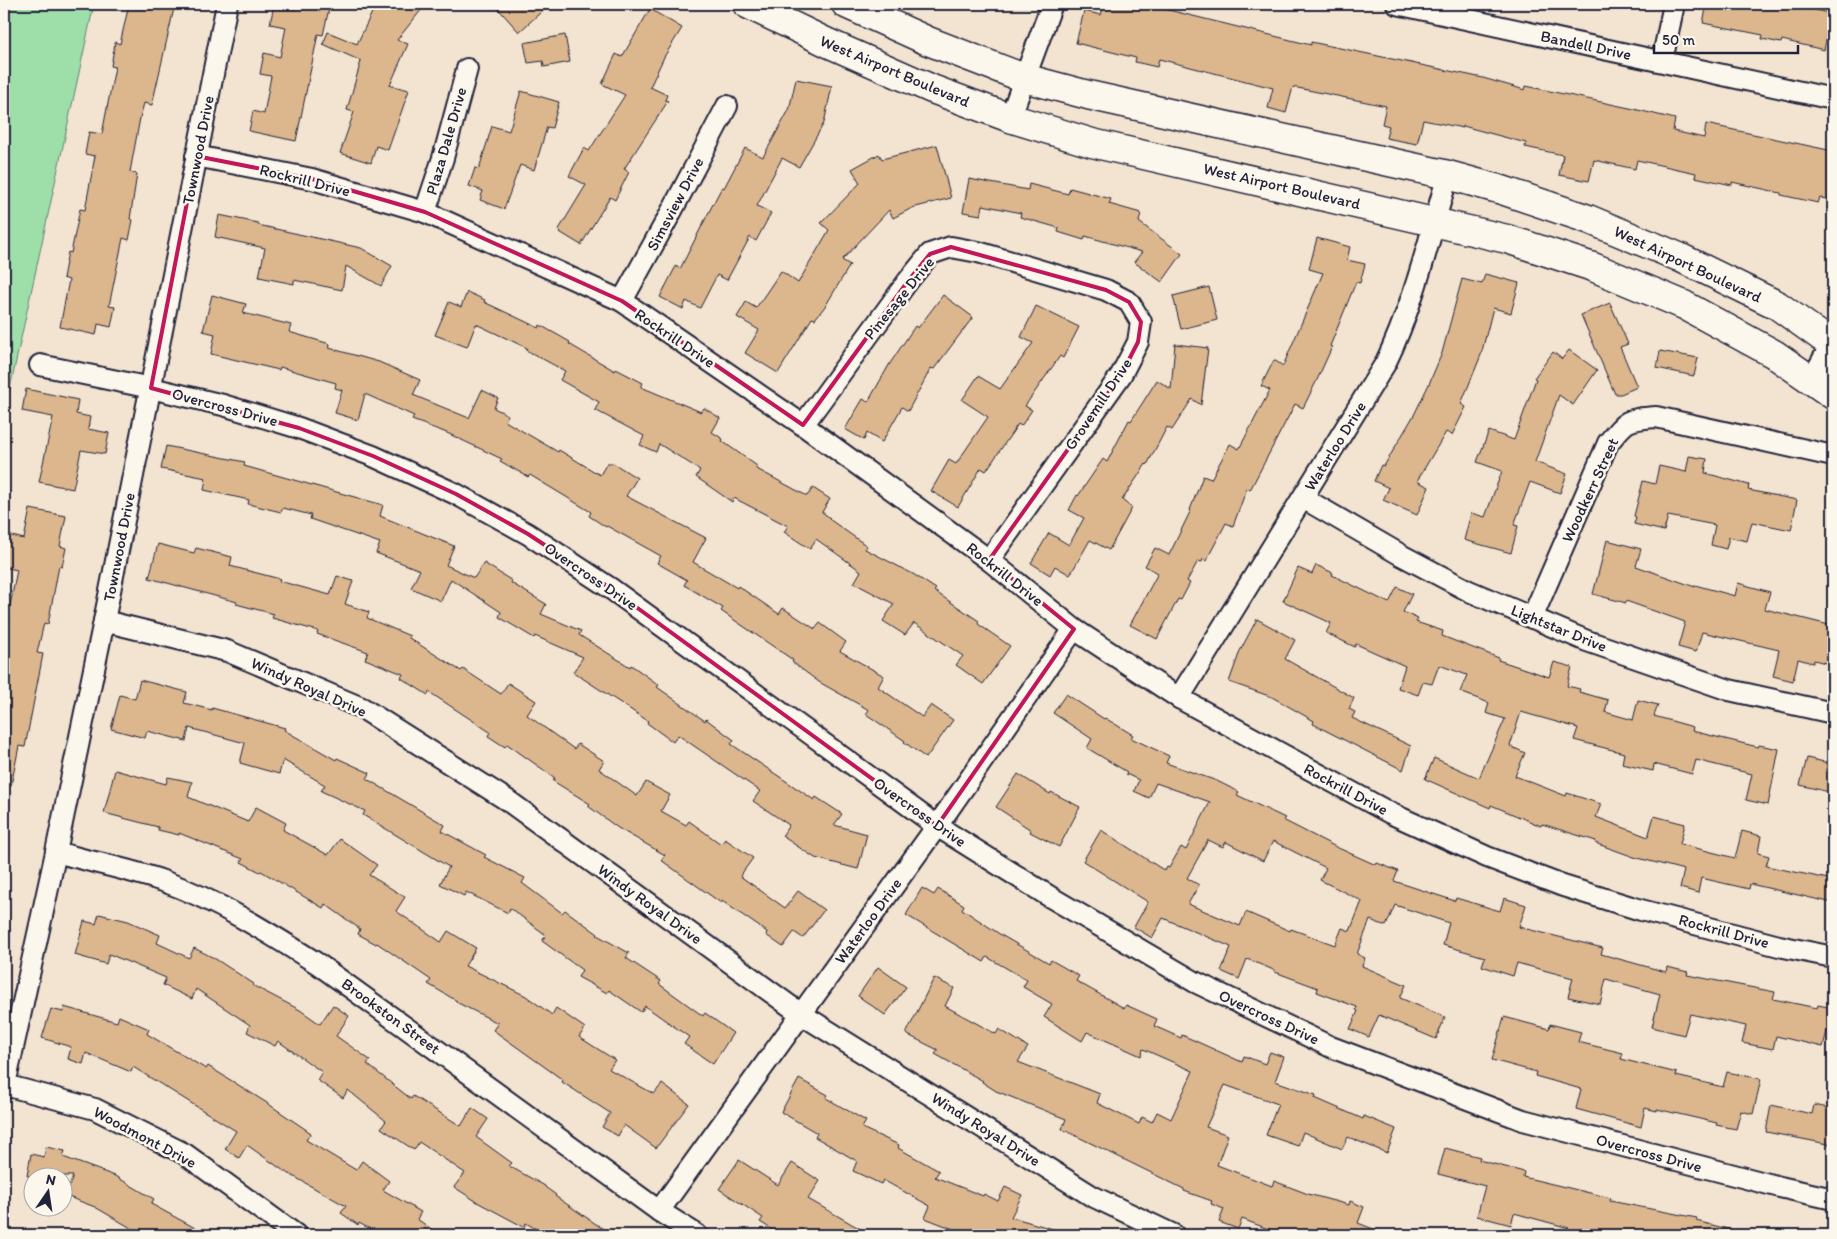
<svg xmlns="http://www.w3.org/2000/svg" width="1837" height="1239" viewBox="0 0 1837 1239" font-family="Itim,sans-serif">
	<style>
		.green { fill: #9edfa9; stroke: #608072 }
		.building { fill: #dcb68d; stroke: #22223b; fill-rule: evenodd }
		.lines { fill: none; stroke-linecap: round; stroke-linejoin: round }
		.street-casing { stroke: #22223b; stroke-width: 24 }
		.secondary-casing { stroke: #22223b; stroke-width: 31 }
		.street { stroke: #fbf7ec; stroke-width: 20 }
		.secondary { stroke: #fbf7ec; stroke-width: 28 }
		.marked { fill: none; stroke: #c2185b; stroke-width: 4; stroke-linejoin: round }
		.labels { text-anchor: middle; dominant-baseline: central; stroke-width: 5; stroke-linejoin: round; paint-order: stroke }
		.street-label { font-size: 16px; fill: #22223b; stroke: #fbf7ec }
	</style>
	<rect width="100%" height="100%" fill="#f2e4d0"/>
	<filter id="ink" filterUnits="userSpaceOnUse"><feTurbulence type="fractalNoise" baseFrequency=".02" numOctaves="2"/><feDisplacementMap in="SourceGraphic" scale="10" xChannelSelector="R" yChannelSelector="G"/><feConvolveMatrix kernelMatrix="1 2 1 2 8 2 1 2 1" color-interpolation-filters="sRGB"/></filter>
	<g filter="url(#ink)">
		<path class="green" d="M4,4H94L4,416Z"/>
		<g class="building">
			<path d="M129,4H175L152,105L144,103L140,118L130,172L137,174L130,219L133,220L129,240L123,238L109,306L115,307L111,327L98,324L96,335L60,327L69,280L63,278L68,252L71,253L80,209L85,210L95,156L85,154L89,132L102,134L115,67L111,66L115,42L120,44Z"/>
			<path d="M296,4H330L323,35L318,34L296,141L249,131L253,111L264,114L271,76L260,74L264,53L280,57L286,27L270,24L274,5L295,9Z"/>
			<path d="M376,4H426L397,40L408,44L390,85L409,90L388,150L376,146L371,163L340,153L354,112L347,110L361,61L323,44L328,32L357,44Z"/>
			<path d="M494,4H550L519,32Z"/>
			<path d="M1104,4H1144L1311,45V42L1483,78L1525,90L1526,86L1634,109L1675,119L1673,131L1704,138L1706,124L1833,151V200L1820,198L1818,203L1781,195V193L1732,182V185L1695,177L1696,173L1637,160L1635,169L1594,160L1589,181L1559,175L1563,155L1525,147L1526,143L1463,126V128L1423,120L1417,144L1386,138L1389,126L1382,124L1386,106L1293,87L1286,113L1268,108L1273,88L1159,59L1157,67L1135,62L1136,58L1076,43L1084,11L1101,15Z"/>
			<path d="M1707,4H1812L1811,9L1832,14L1824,50L1782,40L1781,43L1762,39L1763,35L1703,23Z"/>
			<path d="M650,9L682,28L664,57L650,87L667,95L665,100L668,101L624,169L629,172L615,200L610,197L581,245L558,231L586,185L569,176L584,148L589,151L625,95L602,84L616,54L622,57Z"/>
			<path d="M565,35L570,62L544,67L543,61L528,63L524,43Z"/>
			<path d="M796,79L832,86L824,123L799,167L782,158L757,206L771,213L756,241L750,237L727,280L717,275L700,308L686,301L683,309L660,297L676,266L680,269L713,204L722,187L724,188L745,148L763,157L789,110Z"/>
			<path d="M521,91L559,102L552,128L547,127L534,170L520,165L504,209L480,200L483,191L469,186L475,168L479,169L492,126L509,131Z"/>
			<path d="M937,145L951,198L912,208L893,218L889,210L842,260L850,265L826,305L815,319L812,318L778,373L745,353L759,330L737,317L746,302L756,308L781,271L798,283L829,230L821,223L860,183L852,169L879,154L882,159Z"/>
			<path d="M969,179L1028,190L1029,184L1068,194L1070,188L1111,199L1109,204L1141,213L1139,222L1182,254L1162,282L1134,262L1142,252L1085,236L1084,240L1058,232L1059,228L1020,217L1021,213L983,205L981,215L963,212Z"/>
			<path d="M219,215L258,223V225L361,248L392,266L381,286L346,266L342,290L294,280V284L259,277L265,248L215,237Z"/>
			<path d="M1317,238L1350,247L1347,260L1365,264L1360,283L1356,282L1330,346L1332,347L1317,380L1303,408L1295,404L1250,490L1247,488L1233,526L1226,523L1206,561L1203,559L1202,562L1198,561L1187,581L1190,583L1181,600L1178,599L1157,639L1130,625L1158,573L1145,566L1155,548L1169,555L1191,510H1190L1203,476L1211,479L1230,444L1239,449L1270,390L1261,386L1274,360L1283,366L1323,273L1309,269Z"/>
			<path d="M1485,274L1519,283L1511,313L1493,308L1481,355L1461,404L1466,407L1452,435L1446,432L1417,481L1429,487L1417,515L1383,500L1389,488L1374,481L1381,465L1384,466L1414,415L1429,384L1442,353L1462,279L1482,284Z"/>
			<path d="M1209,287L1217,320L1181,329L1173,296Z"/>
			<path d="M467,292L485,300L484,302L539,328L540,325L570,342L569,344L615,371L616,369L643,383L641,387L701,412L704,408L720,418L712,432L723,439L722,441L757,466L755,468L807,496L813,488L830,499L822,512L830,518L829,519L867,546L865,549L913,574L936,589L934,591L979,621L978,624L1010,646L983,684L956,665L963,656L914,623L905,635L883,621L894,604L854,583L861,571L816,539L810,549L784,532L788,526L734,498L732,502L696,477L700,470L659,444L656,452L640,445L644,436L595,410L599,402L560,380L565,371L526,350L527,348L476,324L467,347L435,335L449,302L461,307Z"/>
			<path d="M212,295L246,304L243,313L291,325L289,332L330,344L329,348L379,362L420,380L413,395L469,418L482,390L498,398L494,408L508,415L505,421L558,452L559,450L600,475L607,463H613L637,478L626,496L706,538L693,562L737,588L738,586L779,614L783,608L815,629L820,623L846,642L840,651L884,676L878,687L922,717L931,705L953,720L926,758L904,742L905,741L866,714L869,710L819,682L792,662L793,660L721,611L723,608L684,585L687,580L657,563L661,556L607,526L606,527L589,516L591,512L530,475L528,477L500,461L502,459L447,433L412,420L414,416L365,394L358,420L335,413L342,390L335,388L336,383L280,367L279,370L211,354L215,334L203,331Z"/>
			<path d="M943,295L973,317L934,369L931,368L908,411L902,407L882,442L867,433L864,440L845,429L863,399L868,402L889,365L915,326L918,328Z"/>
			<path d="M1610,303L1628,344L1620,347L1637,387L1621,394H1615L1581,315Z"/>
			<path d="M1036,306L1079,327L1063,358L1060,356L1025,406L1032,410L1021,426L1018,424L986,471L981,468L958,507L931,491L949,460L956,464L988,417L962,400L978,376L1000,389L1033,343L1021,337Z"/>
			<path d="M1175,344L1208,348L1201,405L1192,399L1172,430L1167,427L1147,465L1146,464L1122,500L1132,508L1109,550L1090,540L1070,575L1055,566L1050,575L1031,563L1049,533L1069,545L1084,518L1069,510L1077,495L1078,496L1103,459L1107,462L1129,420L1131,421L1157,380L1171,389Z"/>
			<path d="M1569,350L1597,370L1573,405L1559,395L1535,462L1567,474L1560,493L1530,482L1514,525L1518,526L1511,553L1464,540L1471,513L1485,517L1502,471L1477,462L1489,431L1514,440L1536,379L1534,378L1553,352L1562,359Z"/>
			<path d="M1660,351L1698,358L1694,376L1657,368Z"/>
			<path d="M26,389L78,400L76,414L90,417L88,429L109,433L105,454L81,450L73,489L39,482L53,417L22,411Z"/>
			<path d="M166,446L245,462L244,466L383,505L380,516L454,546L446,565L474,578L484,563L512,581L511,583L546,604L541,614L581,631L579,635L630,667L631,665L659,685L657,687L705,721L706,719L734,740L731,744L814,800L816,797L842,814L834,825L867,834L858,869L815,858L782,836L789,825L753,801L760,791L678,735L673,742L647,723L648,721L573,672L583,657L535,636L534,638L499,617L501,612L451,579L441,601L411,588L420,570L376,553L380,543L310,519L311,515L283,508L281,512L248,504L249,500L204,490L206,478L161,469Z"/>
			<path d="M1689,456L1707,459L1705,473L1749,485L1748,490L1797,500L1791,530L1752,522L1747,541L1729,537L1726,549L1711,545L1715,525L1668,516L1664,531L1634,524L1636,517L1634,516L1643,481L1655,484L1659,466L1686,472Z"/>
			<path d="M30,509L66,516L60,546L66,548L62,567L59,566L48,624L44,623L37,653L43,654L25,747L19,746L11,786H4V646L10,616H8L17,570L4,567V534L24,539Z"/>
			<path d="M1607,540L1641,549L1636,566L1695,587V585L1735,596L1738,583L1770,592L1765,609L1833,626V665L1814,660L1813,663L1798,659L1793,681L1773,676L1779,650L1702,632L1696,652L1678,647L1685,622L1626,601V603L1593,594Z"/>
			<path d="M158,544L194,553L196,548L232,557L230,566L280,579L279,581L330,595L337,576L353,581L345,604L369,612L367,618L410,636L409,638L461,671L463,669L501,694L508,683L536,701L527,715L574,749L578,744L604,761L599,769L637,796L646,782L670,795L661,811L686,825L689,821L721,844L725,839L753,858L740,876L785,908L798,891L824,910L803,938L794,932L783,947L766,935L767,932L722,901L721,903L661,860L665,855L618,828L588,806L590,804L553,781L555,778L507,744L505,747L488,736L490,732L429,692L428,695L401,678L403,674L365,659L368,652L317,634L318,631L272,618L274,614L236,604L237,602L149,578Z"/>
			<path d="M1316,565L1333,573L1332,575L1389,603L1397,587L1412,594L1403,612L1418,619L1416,622L1443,631L1442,636L1499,658L1498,660L1549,677L1554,662L1572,667L1567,686L1580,689L1579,692L1608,700L1605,712L1633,720L1638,700L1658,705L1654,716L1693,727L1692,731L1758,747L1759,745L1779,749L1768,805L1746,800L1752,774L1696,760L1692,774L1654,764L1653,771L1622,764L1624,753L1574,740L1578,728L1521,712L1510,746L1525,753L1515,776L1566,796L1567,793L1601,804L1596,817L1648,837L1654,816L1685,824L1680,844L1735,858L1742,831L1761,836L1758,853L1769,856L1766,866L1833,880V903L1750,884L1749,889L1701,878L1698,893L1680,888L1684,870L1634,857L1595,843L1596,841L1542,824L1541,826L1491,805L1490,808L1425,779L1434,758L1479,778L1505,719L1486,713L1489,703L1460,692L1467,675L1439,665L1432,684L1423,682L1418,695L1398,688L1405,666L1356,644L1355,647L1326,633L1331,623L1283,601L1298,568L1312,574Z"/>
			<path d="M1257,619L1295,640L1285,659L1354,698L1349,709L1355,712L1352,718L1411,746L1403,770L1313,724L1314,721L1272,697L1229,682L1240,651Z"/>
			<path d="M140,680L187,692L184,703L212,710V708L285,728L284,730L336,760L337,758L370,773L367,779L445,825L442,831L486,855L484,857L525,878L522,883L562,913L565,910L598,934L597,935L629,953L626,958L661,981L659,984L703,1016L705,1013L733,1033L713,1064L684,1044L689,1037L645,1006L641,1012L609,990L607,993L578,977L582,970L542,941L546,935L510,908L508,913L466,892L464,896L440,884L449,867L363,815L365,811L321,791L325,785L283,760L279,774L240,763L245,743L189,728L186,741L147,731L145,738L111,729L120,695L135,699Z"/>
			<path d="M1066,694L1104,719L1105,718L1133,735L1131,738L1169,756L1166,763L1217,781L1239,792L1237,795L1285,818L1283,820L1336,847L1376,865L1377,863L1398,871L1394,881L1455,901L1456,898L1500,911L1504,898L1526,905L1519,927L1603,948L1601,954L1666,972L1667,967L1688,972L1687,975L1775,992L1773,999L1817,1008L1818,1005L1833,1008V1033L1827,1031L1823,1047L1776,1036L1773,1049L1742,1043L1746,1026L1690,1014L1684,1035L1652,1027L1660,994L1606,979L1600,1004L1568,997L1573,978L1517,963L1513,976L1482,966L1485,957L1443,945L1449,923L1395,905L1386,926L1370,920L1357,954L1365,958L1362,966L1406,985L1400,998L1445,1017L1436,1039L1379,1015L1369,1037L1350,1029L1358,1011L1356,1010L1357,1007L1317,992L1318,988L1275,972L1276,971L1247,959L1239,979L1221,971L1231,947L1163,918L1152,938L1134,927L1148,902L1083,861L1101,830L1165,871L1167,867L1169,868L1181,847L1186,850L1210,802L1156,783L1149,798L1134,791L1139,780L1126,774L1127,772L1087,748L1092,739L1053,713ZM1208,840L1223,847L1226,842L1263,861L1273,841L1326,868L1320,880L1362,901L1350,931L1342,928L1335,945L1291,929L1290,931L1246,912L1240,926L1188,904L1199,885L1187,878Z"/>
			<path d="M1807,758L1833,764V793L1800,785Z"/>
			<path d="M115,770L166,784L168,777L192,782L188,797L248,822L256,807L286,823L283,830L328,855L340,839L377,865L369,875L405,897L396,911L441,942L448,931L476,948L465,966L526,996L552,1015L556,1008L585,1028L579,1037L615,1060L609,1069L654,1094L662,1084L689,1104L656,1148L624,1125L618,1136L602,1127L610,1113L562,1082L563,1080L493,1030L498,1023L456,1002L457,1001L428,984L431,980L377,943L376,944L358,934L360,929L325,904L323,908L261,871L260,872L241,862L243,859L179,833V835L158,830V827L104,813Z"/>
			<path d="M1018,774L1050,794L1051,792L1080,807L1059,847L1030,832L1031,830L996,807Z"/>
			<path d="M922,888L934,895L938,889L964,905L962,909L1001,935L1049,963L1051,960L1079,976L1076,981L1124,1008L1126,1005L1157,1019L1154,1026L1181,1038L1182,1035L1242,1062L1244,1056L1265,1064L1270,1052L1284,1057L1275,1081L1316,1095L1315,1098L1363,1119L1364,1116L1396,1129L1387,1153L1348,1137L1342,1149L1303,1132L1298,1146L1266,1135L1278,1104L1225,1085L1206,1127L1228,1135L1217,1165L1272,1186L1274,1181L1308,1194L1349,1205L1350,1201L1364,1207L1358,1223L1386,1234V1235H1284L1242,1219L1238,1229L1219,1222L1224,1209L1211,1204L1212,1201L1184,1191V1189L1062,1129L1066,1119L996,1091L982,1082L983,1081L935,1054L938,1050L906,1034L934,978L954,988L945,1006L996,1034L999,1029L1028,1047L1018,1062L1100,1094L1097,1103L1139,1124L1142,1117L1152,1122L1157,1112L1171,1119L1193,1071L1143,1049L1141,1056L1087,1032L1082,1041L1044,1017L1052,1004L1023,987L1027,980L987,957L984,962L906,915Z"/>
			<path d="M99,914L128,921L160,935L157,943L189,958L194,948L214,958L254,984L252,985L300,1010L320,1024L333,1005L349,1016L336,1036L370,1060L367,1064L411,1099L413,1096L461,1126L472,1108L488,1119L476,1137L512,1163L509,1166L545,1186V1187L556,1195L555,1196L612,1235H546L526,1223L524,1227L479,1203L454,1187L465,1173L419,1142L414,1150L381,1128L386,1121L348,1090L343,1098L317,1080L322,1072L278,1041L275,1046L247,1032L250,1025L196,989L192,999L163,985L166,978L109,954L106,964L75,955L84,921L96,924Z"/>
			<path d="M878,967L906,987L885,1015L858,996Z"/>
			<path d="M64,1007L117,1022L119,1016L149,1029L147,1034L206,1069L208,1066L267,1103L311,1133L306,1140L356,1170L362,1161L389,1181L383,1190L421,1212L417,1219L440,1235H381L359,1223L358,1225L341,1213L346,1206L284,1171L247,1145L239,1158L225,1149L236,1131L133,1067L131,1072L86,1053L83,1064L68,1059L71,1047L42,1038L51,1009L63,1012Z"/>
			<path d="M1504,1017L1549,1029L1550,1024L1581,1032L1578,1042L1623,1053L1621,1059L1677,1073L1676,1076L1723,1087L1727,1072L1761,1079L1753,1114L1741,1111L1736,1129L1716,1125L1717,1123L1657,1109V1111L1645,1108L1641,1127L1576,1109L1581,1089L1535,1076L1536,1072L1492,1060Z"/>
			<path d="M799,1079L828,1095L826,1098L866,1121L862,1128L899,1145L898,1148L939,1171L935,1177L983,1196L984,1194L998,1201L1005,1187L1022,1195L1011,1217L1060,1231L1059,1235H969L925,1218L930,1206L883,1180L881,1184L853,1171L857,1161L815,1137L817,1133L781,1112Z"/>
			<path d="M1771,1105L1812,1114L1814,1105L1833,1109V1145L1766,1132Z"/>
			<path d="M46,1147L65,1151L63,1157L115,1176L154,1199L151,1204L208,1235H143L95,1207L66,1196L73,1176H27L31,1154L44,1157Z"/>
			<path d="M1445,1148L1480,1157L1479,1160L1524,1172L1523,1177L1611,1198L1610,1201L1697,1218L1696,1221L1732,1230L1731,1235H1566L1569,1228L1514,1213L1511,1225L1477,1216L1485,1186L1438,1174Z"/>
			<path d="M739,1160L778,1185L792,1163L820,1181L808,1199L871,1235H781L760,1222L763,1218L719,1189Z"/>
		</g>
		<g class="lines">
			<g class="street-casing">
				<g id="street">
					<path d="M1397,4L1833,99"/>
					<path d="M1662,61L1674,4"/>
					<path d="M1010,118L1052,4"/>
					<path d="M196,156L312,179L425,212L622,301L803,425L989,560L1074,629L1179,698L1390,813L1487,857L1563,886L1641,910L1779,946L1833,957"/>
					<path d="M425,212L443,158L467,69"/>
					<path d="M622,301L668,218L727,106"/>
					<path d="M40,365L151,388L223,405L299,428L373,456L456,494L528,534L610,588L937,826L1052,898L1195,982L1331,1047L1523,1120L1780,1187L1833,1199"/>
					<path d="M1812,379L1833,341"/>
					<path d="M803,425L908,281L930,254L951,247L978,252L1106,290L1129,302L1141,322L1138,342L1121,375L989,560"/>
					<path d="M1303,498L1401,555L1469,591L1587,641L1729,690L1833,713"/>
					<path d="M1532,618L1608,443C1626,420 1627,419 1656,417L1833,456"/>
					<path d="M104,621L227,651L362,708L507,800L801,1014L1092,1196L1174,1235"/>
					<path d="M1179,698L1385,364C1414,304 1429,239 1448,175"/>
					<path d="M56,852C91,862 128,869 163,881C219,901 269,933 318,964L659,1211L697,1235"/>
					<path d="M5,1085L95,1109L185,1154L296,1235"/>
					<path d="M4,1089L56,852L104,621L227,4"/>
					<path d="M659,1211L937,826L1074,629"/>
				</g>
			</g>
			<g class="secondary-casing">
				<g id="secondary">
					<path d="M747,4L828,43L932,89L1010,118L1092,143L1507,239L1593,267L1684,305L1774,354L1833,395"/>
					<path d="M846,4L928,41L1024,78L1088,95L1448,175L1502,190L1588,219L1679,257L1777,305L1833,345"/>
				</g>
			</g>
			<use href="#street" class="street"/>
			<use href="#secondary" class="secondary"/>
		</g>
	</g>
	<path class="marked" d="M196,156L312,179L425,212L622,301L803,425L908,281L930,254L951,247L1106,290L1129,302L1141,322L1138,342L1121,375L989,560L1074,629L937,826L610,588L528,534L456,494L373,456L299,428L151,388Z"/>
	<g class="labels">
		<g class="street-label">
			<text transform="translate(1586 45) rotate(12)">Bandell Drive</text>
			<text transform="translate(895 71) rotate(23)">West Airport Boulevard</text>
			<text transform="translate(446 141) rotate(-74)">Plaza Dale Drive</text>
			<text transform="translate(198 150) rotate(-79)">Townwood Drive</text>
			<text transform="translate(305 180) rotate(14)">Rockrill Drive</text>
			<text transform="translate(1282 186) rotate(13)">West Airport Boulevard</text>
			<text transform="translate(675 204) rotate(-62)">Simsview Drive</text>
			<text transform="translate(1688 264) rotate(25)">West Airport Boulevard</text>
			<text transform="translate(899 298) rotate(-51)">Pinesage Drive</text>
			<text transform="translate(675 338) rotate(34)">Rockrill Drive</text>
			<text transform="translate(1098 404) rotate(-56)">Grovemill Drive</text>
			<text transform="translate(225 407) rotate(15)">Overcross Drive</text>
			<text transform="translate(1335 446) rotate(-58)">Waterloo Drive</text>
			<text transform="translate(1590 490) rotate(-65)">Woodkerr Street</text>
			<text transform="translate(119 547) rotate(-79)">Townwood Drive</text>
			<text transform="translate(1005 574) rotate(38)">Rockrill Drive</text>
			<text transform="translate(591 576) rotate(34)">Overcross Drive</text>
			<text transform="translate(1559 628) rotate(22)">Lightstar Drive</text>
			<text transform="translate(309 687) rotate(24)">Windy Royal Drive</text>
			<text transform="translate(1346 789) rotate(28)">Rockrill Drive</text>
			<text transform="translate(920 812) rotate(35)">Overcross Drive</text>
			<text transform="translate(650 904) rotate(36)">Windy Royal Drive</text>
			<text transform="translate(868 921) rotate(-54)">Waterloo Drive</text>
			<text transform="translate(1724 931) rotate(15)">Rockrill Drive</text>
			<text transform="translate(391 1016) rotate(36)">Brookston Street</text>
			<text transform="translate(1269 1017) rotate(25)">Overcross Drive</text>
			<text transform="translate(986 1129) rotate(32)">Windy Royal Drive</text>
			<text transform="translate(145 1137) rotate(28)">Woodmont Drive</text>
			<text transform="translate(1649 1153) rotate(15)">Overcross Drive</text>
		</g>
	</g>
	<rect width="1837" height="1239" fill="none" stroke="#fbf7ec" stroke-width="20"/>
	<rect x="10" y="10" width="1817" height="1219" fill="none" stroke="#22223b" stroke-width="2" filter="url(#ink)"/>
	<g transform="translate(48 1192) rotate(13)"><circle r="24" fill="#fbf7ec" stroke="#a4a2a5"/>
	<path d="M0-4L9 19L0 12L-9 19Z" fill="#22223b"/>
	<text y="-8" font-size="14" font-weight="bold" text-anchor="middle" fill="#22223b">N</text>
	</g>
	<path d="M1654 45v8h144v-8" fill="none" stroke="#22223b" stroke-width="2.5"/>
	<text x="1662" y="45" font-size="15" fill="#22223b" stroke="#fbf7ec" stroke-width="4" paint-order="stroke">50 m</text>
</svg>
